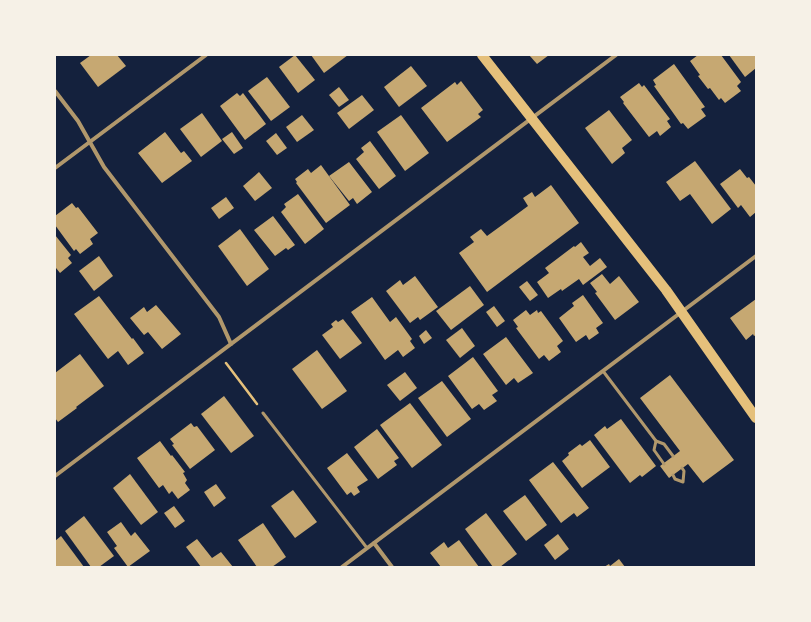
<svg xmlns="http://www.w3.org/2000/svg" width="811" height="622" viewBox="0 0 811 622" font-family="Ubuntu,sans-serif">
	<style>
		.building { fill: #c6a872 }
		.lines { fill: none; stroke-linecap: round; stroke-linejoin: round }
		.path { stroke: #e5c07b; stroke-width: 2.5 }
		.service { stroke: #b1986c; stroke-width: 3 }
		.minor { stroke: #b1986c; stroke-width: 4 }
		.primary { stroke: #e5c07b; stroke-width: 10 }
	</style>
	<rect width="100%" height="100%" fill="#14213d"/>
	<g class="building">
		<path d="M91,55H117L126,66L98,87L80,63Z"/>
		<path d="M295,55L315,80L298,93L279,67Z"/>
		<path d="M311,55H348L324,73Z"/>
		<path d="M529,55H549L537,64Z"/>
		<path d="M698,55H721L741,82L737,86L741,91L725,103L721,98L719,100L710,88L708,89L698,76L700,75L690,61Z"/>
		<path d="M729,55H756V68L745,77Z"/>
		<path d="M674,64L705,107L701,109L706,116L688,129L683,123L681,124L654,86L656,85L653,80Z"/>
		<path d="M411,66L427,86L399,107L384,87Z"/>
		<path d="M267,77L290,107L271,121L248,91Z"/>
		<path d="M461,81L483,110L478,114L481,117L447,142L421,108L455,82L457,85Z"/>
		<path d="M639,83L642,87L644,85L670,119L667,121L671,127L660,136L657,131L649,137L623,103L624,102L620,97Z"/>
		<path d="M339,87L349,100L339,107L329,95Z"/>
		<path d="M237,93L240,96L243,93L266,124L245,140L220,106Z"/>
		<path d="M362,95L374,110L349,129L337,113Z"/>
		<path d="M609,110L632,140L622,148L625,153L612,164L585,128Z"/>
		<path d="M202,113L222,141L201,157L180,129Z"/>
		<path d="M302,115L314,130L297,142L286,127Z"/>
		<path d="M401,115L429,153L405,171L377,132Z"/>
		<path d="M165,132L181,153L184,151L192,161L162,183L138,153Z"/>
		<path d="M232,132L243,148L234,154L222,139Z"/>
		<path d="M276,133L287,148L277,155L266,141Z"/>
		<path d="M370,141L396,176L379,189L356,159L364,152L361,148Z"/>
		<path d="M695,161L731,209L712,224L690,194L680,201L666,182Z"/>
		<path d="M349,162L372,192L357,204L353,198L349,201L329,176Z"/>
		<path d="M321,165L350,205L326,223L296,183L297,182L295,179L308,169L311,173Z"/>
		<path d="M740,169L747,178L749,177L756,186V212L750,217L741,205L738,208L720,184Z"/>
		<path d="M259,172L272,188L255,201L243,186Z"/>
		<path d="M551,185L579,223L487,292L459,253L474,242L470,237L481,229L487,236L528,206L523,198L532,192L535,197Z"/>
		<path d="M298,194L324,229L305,244L281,212L286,207L284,204Z"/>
		<path d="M226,197L234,208L219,219L211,208Z"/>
		<path d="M72,203L76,208L78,207L98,233L90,239L93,244L80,254L76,249L74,251L55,225L56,223L55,216Z"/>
		<path d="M273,216L295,245L288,250L286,248L275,256L254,230Z"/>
		<path d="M240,229L269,269L247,286L218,246Z"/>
		<path d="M55,235L71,255L68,258L72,263L60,273L56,268H55Z"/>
		<path d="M581,242L589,253L583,257L590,266L600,258L607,267L583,285L579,279L562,291L561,289L548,298L537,282L549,273L545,268L574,246L575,247Z"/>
		<path d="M99,256L113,276L94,291L79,271Z"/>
		<path d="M602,274L610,284L619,276L639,302L615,320L595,293L597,292L590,283Z"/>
		<path d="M415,276L438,307L420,320L418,317L410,323L386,291L400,280L403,285Z"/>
		<path d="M527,281L538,295L530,301L519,287Z"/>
		<path d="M470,286L484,305L451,330L436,311Z"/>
		<path d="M583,295L603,323L596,328L599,333L589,340L586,335L576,342L559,318L574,306L572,303Z"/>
		<path d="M99,296L132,339L133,338L144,353L128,365L118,351L108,359L74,314Z"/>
		<path d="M372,297L390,322L396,317L412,339L410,341L415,348L403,357L398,350L385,360L351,312Z"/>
		<path d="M756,299V335L754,336L753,334L746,340L730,318Z"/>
		<path d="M156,305L181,334L162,349L148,332L144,335L130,318L144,307L147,312Z"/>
		<path d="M494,306L505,321L497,327L486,312Z"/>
		<path d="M526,310L530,315L537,310L538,313L541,311L563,341L557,346L561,352L549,361L544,355L539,359L516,328L518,327L513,320Z"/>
		<path d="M343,319L362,343L340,359L322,335L333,327L331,324L336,320L338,322Z"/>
		<path d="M462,328L475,346L460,358L446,340Z"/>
		<path d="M426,330L432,338L424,344L419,336Z"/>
		<path d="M506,337L533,373L518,383L514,378L506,385L483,354Z"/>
		<path d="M317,350L347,391L322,409L292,369Z"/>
		<path d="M80,354L104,386L76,407L77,408L58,422L55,418V373Z"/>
		<path d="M473,357L498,391L492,395L497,401L484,410L479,404L472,409L448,376Z"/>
		<path d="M405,372L417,388L400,401L387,385Z"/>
		<path d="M670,375L734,460L703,483L688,464L669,478L660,466L680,451L640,398Z"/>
		<path d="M442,381L471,419L447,437L418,398Z"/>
		<path d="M224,396L254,436L231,453L201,414Z"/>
		<path d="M410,403L442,445L412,468L380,425Z"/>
		<path d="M621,419L656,466L642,477L640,475L630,483L594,435L605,426L607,429Z"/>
		<path d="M191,423L194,427L197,426L215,450L190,469L172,445L174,444L170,439Z"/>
		<path d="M377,429L399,458L394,461L397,465L378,479L354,447Z"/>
		<path d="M590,440L610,467L582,488L562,461L569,455L568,453L580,444L582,446Z"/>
		<path d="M160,441L171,456L172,455L185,472L183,473L187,480L185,483L190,490L178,499L172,491L169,494L163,485L159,488L137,458Z"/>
		<path d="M347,453L368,480L357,487L360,492L354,496L351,492L347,495L327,468Z"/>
		<path d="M553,462L589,508L577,517L574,513L561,523L529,480Z"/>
		<path d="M130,474L158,512L141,525L113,488Z"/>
		<path d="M216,484L226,498L214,507L204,492Z"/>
		<path d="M293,490L317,522L295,538L271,506Z"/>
		<path d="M525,495L547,525L526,541L503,511Z"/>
		<path d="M174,506L185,521L175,528L164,513Z"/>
		<path d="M486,513L517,554L500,567H493L465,529Z"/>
		<path d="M84,516L114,556L99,567H91L65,531Z"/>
		<path d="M121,522L131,536L135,532L150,551L128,567L114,548L117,546L107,532Z"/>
		<path d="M263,523L286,557L272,567H257L238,540Z"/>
		<path d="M558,534L569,549L555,560L544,545Z"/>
		<path d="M61,536L84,567H55V541Z"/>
		<path d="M197,539L212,558L221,552L233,567H201L186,547Z"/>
		<path d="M459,540L479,567H441L430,553L444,542L448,548Z"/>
		<path d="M619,559L625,567H604L609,564L610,566Z"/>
	</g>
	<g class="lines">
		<path class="path" d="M226,363L257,404"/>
		<g class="service">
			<path d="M603,371L656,441L654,450L664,464"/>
			<path d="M263,413L367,548"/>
			<path d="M656,441L664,444L673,456"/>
			<path d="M673,475L675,479L683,482L684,471L682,468"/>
		</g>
		<g class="minor">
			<path d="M55,91L78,121L104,167L219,317L231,344"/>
			<path d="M55,168L206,55"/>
			<path d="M55,476L616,55"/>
			<path d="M374,543L392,567"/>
			<path d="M342,567L756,256"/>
		</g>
		<path class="primary" d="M482,55L666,290L756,418"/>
	</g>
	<rect width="811" height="622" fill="none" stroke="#f6f1e7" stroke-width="112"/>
</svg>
